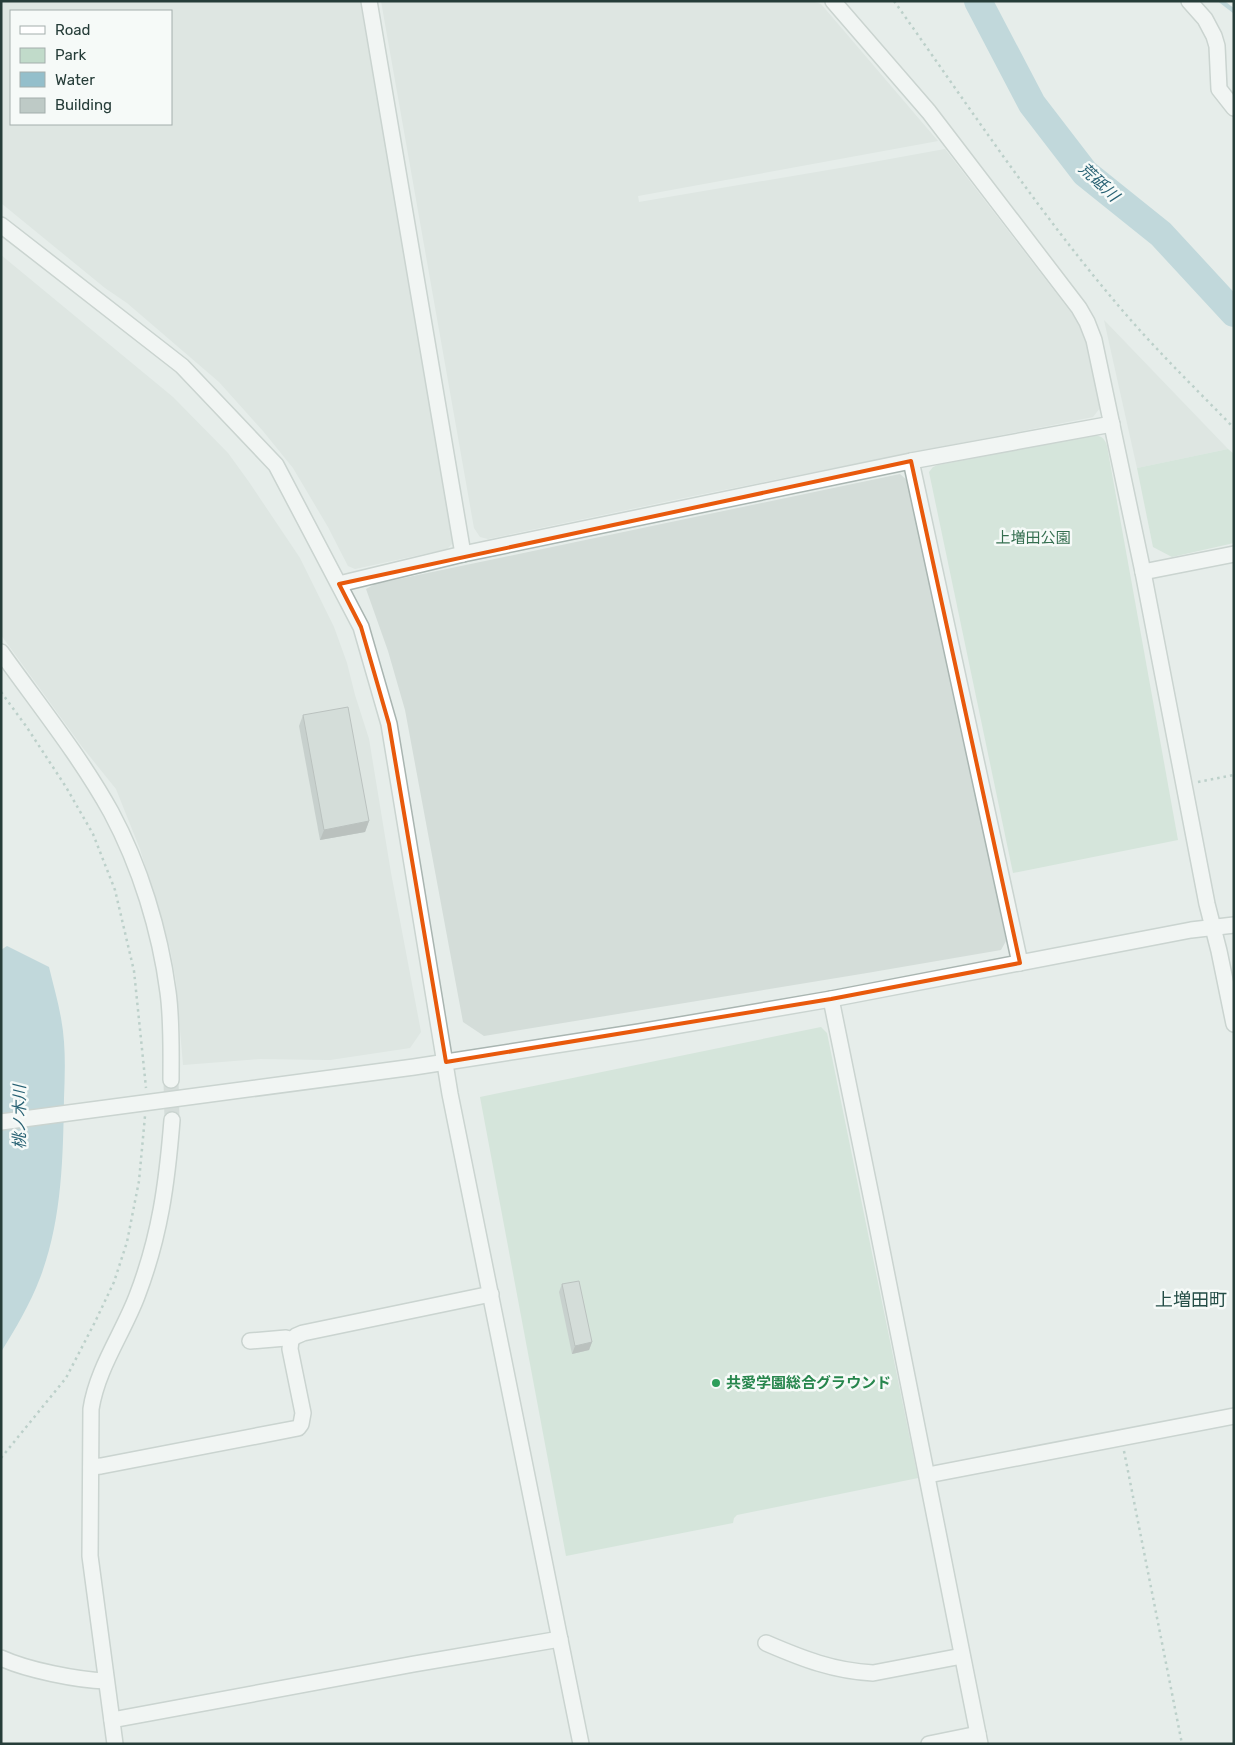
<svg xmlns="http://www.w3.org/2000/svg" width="1235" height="1745" viewBox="0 0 1235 1745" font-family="Rubik,'Noto Sans JP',sans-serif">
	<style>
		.built { fill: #d4ddd9; fill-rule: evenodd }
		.green { fill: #c1dbca }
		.water { fill: #94bfcb }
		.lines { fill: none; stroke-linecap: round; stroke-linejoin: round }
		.stream { stroke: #94bfcb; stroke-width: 4.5 }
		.river { stroke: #94bfcb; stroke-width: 28 }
		.minor-tunnel { stroke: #c0cac7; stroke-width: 15; stroke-dasharray: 15 8; stroke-linecap: butt }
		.minor-casing { stroke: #a9b5b1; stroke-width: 18 }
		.path { stroke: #8aada4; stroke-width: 2.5; stroke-dasharray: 2.5 4; stroke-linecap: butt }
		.minor { stroke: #fff; stroke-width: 15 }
		.wall { fill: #a3aeaa }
		.shaded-wall { fill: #858d8b }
		.building { fill: #becac6; stroke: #858d8b }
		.marked { fill: none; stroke: #e8590c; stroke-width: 4; stroke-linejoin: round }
		.leisure-dot { fill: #2e9e5b; stroke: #f6faf8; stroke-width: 2 }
		.labels { text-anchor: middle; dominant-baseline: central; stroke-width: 5; stroke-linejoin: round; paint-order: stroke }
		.park-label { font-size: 15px; fill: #356f50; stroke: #f6faf8 }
		.leisure-label { font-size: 15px; font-weight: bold; fill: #27864d; stroke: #f6faf8; text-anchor: start }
		.water-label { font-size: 16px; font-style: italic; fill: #276173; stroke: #f6faf8 }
		.quarter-label { font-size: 18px; fill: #244d46; stroke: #f6faf8 }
	</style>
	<rect width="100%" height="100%" fill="#e6edea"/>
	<g class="built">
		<path d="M1,1H360L454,542L447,549L355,569L348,566L328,527L293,468L263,431L219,382L127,303L105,288L1,203ZM11,11H171V124H11Z"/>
		<path d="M381,1H811L821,4L938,141L638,196L639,202L846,167L945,149L1079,323L1087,341L1100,408L1093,417L693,496L488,539L480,537L474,528Z"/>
		<path d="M1,255L173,397L228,453L249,482L300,558L334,627L347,663L355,695L369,739L391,873L421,1032L410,1048L330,1060L260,1059L183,1065L176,981L170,948L140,849L116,789L83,748L1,635Z"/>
		<path d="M1104,320L1228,449L1137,468Z"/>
		<path d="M900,474L908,481L966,747L1006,941L1001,950L867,973L484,1036L463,1022L405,710L388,651L366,589L375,584Z"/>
	</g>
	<g class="green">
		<path d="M1094,435C1102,436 1105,439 1107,446L1178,840L1013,873L929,472L933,467L938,465Z"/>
		<path d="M1228,449L1234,454V543L1172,557L1153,547L1137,468Z"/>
		<path d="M821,1027L827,1033L918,1478L737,1515L734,1518L733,1523L566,1556L480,1097Z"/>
	</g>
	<path class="water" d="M7,946L49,967C53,984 58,1001 61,1018C66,1045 65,1072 64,1098C63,1158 62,1221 40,1278C30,1304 16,1328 1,1352V950Z"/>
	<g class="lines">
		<path class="stream" d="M1221,1L1234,11"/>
		<path class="river" d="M978,1L1032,104L1085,173L1161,234L1234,313"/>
		<path class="minor-tunnel" d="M171,1080L172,1120"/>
		<g class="minor-casing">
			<g id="minor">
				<path d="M369,1L463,554"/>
				<path d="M833,1L929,112L1079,308L1087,322L1094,340L1143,572L1207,904L1219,951L1234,1024"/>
				<path d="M1189,1L1205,19L1214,36L1217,46L1219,89L1234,108"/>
				<path d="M1,225L182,366L276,465L361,627L389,724L450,1094L581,1744"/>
				<path d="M911,461L1020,963"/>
				<path d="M1143,572L1234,554"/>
				<path d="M339,584L463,554L911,461L1112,424"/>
				<path d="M1,652C38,704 80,756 111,812C140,866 160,931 168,992C172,1021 171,1050 171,1080"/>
				<path d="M831,999C882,1247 931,1495 980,1744"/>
				<path d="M1,1122L414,1067L639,1032L831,999L1191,930L1234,925"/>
				<path d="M250,1341L286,1338L291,1340"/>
				<path d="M91,1467L101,1466L298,1428L301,1424L303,1413L290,1349L291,1340L296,1336L303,1333L491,1294"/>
				<path d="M928,1475L1234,1416"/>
				<path d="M766,1643C803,1659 834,1671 873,1673L962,1656"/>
				<path d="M1,1658C27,1670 77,1680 106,1681"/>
				<path d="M112,1720L414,1664L560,1639"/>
				<path d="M115,1744L90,1556L91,1409C97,1369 123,1333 137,1296C160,1236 167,1183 172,1120"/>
				<path d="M929,1744L978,1734"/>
			</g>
		</g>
		<g class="path">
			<path d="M894,1C970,108 1043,219 1129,318C1162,356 1199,392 1234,428"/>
			<path d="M1,692L26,726L66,787L93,834L115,890L134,971L146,1088"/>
			<path d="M1198,782L1234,775"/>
			<path d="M1124,1451L1182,1744"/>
			<path d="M1,1458L66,1378L95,1322L114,1282L127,1242L139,1181L145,1116"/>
		</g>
		<use href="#minor" class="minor"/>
	</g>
	<g class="wall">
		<path d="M303,715L369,821L365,832L320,840L299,726Z"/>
		<path d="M562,1284L592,1342L589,1350L572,1354L559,1292Z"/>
	</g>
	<g class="shaded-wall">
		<path d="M369,821L365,832L320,840L324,830Z"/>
		<path d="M592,1342L589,1350L572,1354L575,1346Z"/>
	</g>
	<g class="building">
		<path d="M348,707L369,821L324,830L303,715Z"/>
		<path d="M579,1281L592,1342L575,1346L562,1284Z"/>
	</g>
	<path d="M0 0H1235V1745H0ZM911,461L1020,963L831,999L446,1062L389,724L361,627L339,584Z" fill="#e6edea" fill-opacity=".55" fill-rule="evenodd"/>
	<path class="marked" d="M911,461L1020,963L831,999L446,1062L389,724L361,627L339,584Z"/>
	<circle class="leisure-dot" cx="716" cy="1383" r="5"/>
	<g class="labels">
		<g class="park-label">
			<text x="1033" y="538">上増田公園</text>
		</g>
		<g class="leisure-label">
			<text x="726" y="1383">共愛学園総合グラウンド</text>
		</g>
		<g class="water-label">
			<text transform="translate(1099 182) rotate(43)">荒砥川</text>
			<text transform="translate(19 1117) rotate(-90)">桃ノ木川</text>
		</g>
		<g class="quarter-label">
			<text x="1191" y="1300">上増田町</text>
		</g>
	</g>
	<rect width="1235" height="1745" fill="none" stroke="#263d39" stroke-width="5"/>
	<rect x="10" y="10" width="162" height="115" fill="#f6faf8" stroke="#a3aeac"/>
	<rect x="20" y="26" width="25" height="8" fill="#ffffff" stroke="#a3aeac"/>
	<text x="55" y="35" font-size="15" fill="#263d39">Road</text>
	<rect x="20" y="48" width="25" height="15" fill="#c1dbca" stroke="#a3aeac"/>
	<text x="55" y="60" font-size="15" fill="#263d39">Park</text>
	<rect x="20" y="72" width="25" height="15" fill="#94bfcb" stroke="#a3aeac"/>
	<text x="55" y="85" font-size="15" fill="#263d39">Water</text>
	<rect x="20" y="98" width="25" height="15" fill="#becac6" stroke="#a3aeac"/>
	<text x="55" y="110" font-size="15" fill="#263d39">Building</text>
</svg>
